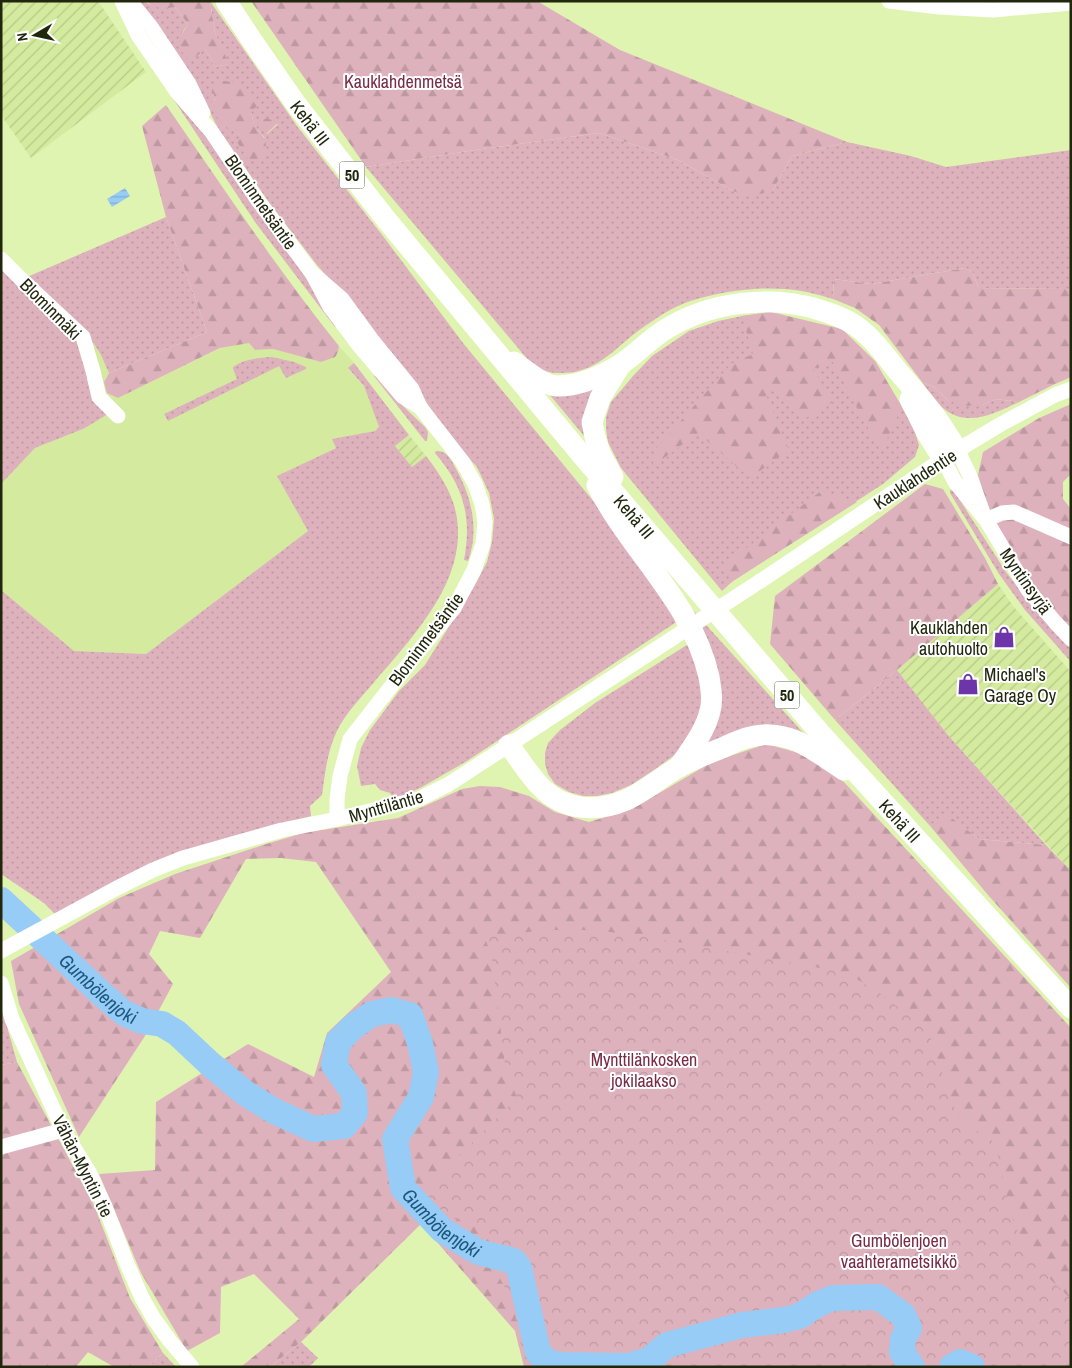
<svg xmlns="http://www.w3.org/2000/svg" width="1072" height="1368" viewBox="0 0 1072 1368" font-family="'Archivo Narrow',sans-serif">
	<style>
		.built { fill: #d4ea9f }
		.industrial { fill: url(#industrial-furrows) }
		.grass { fill: url(#grass-dots); fill-rule: evenodd }
		.forest { fill: url(#forest-firs) }
		.park { fill: url(#park-crowns) }
		.water { fill: url(#water-rules) }
		.lines { fill: none; stroke-linecap: round; stroke-linejoin: round }
		.river { stroke: #96ccf5; stroke-width: 26 }
		.minor { stroke: #fff; stroke-width: 15 }
		.highway { stroke: #fff; stroke-width: 21 }
		.labels { text-anchor: middle; dominant-baseline: central; stroke-width: 4; stroke-linejoin: round; paint-order: stroke }
		.shield { fill: #fff; stroke: #636856; stroke-width: 1 }
		.shield-label { font-size: 16px; font-weight: bold; fill: #20270d }
		.park-label { font-size: 18px; fill: #782b45; stroke: #fff }
		.street-label { font-size: 18px; fill: #20270d; stroke: #fff }
		.poi-label { font-size: 18px; fill: #20270d; stroke: #fff; text-anchor: end }
		.water-label { font-size: 19px; font-style: italic; fill: #1a567e; stroke: #fff }
	</style>
	<defs>
		<pattern id="industrial-furrows" width="10" height="10" patternUnits="userSpaceOnUse" patternTransform="scale(1.25)"><rect width="10" height="10" fill="#d4ea9f"/><path d="M-1 1l2-2M0 10L10 0M9 11l2-2" fill="none" stroke="#b6c988"/></pattern>
		<pattern id="grass-dots" width="8" height="8" patternUnits="userSpaceOnUse" patternTransform="scale(1.25)"><rect width="8" height="8" fill="#deb2bd"/><path d="M2 2h.1M6 6h.1" fill="none" stroke="#be99a1" stroke-width="1.8" stroke-linecap="round"/></pattern>
		<pattern id="forest-firs" width="22" height="20" patternUnits="userSpaceOnUse" patternTransform="scale(1.25)"><rect width="22" height="20" fill="#deb2bd"/><path d="M5 1l3.5 6h-7zM16 11l3.5 6h-7z" fill="#be99a1"/></pattern>
		<pattern id="park-crowns" width="20" height="18" patternUnits="userSpaceOnUse" patternTransform="scale(1.25)"><rect width="20" height="18" fill="#deb2bd"/><path d="M2 6a3 3 0 1 1 6 0M12 15a3 3 0 1 1 6 0" fill="none" stroke="#be99a1"/></pattern>
		<pattern id="water-rules" width="6" height="5" patternUnits="userSpaceOnUse" patternTransform="scale(1.25)"><rect width="6" height="5" fill="#96ccf5"/><path d="M0 2.5h6" fill="none" stroke="#81afd1"/></pattern>
	</defs>
	<rect width="100%" height="100%" fill="#e0f4b1"/>
	<path class="built" d="M86,332L100,353L109,373L104,382L118,398L221,348L249,342L255,350L273,349L321,362L338,352L339,346L354,363L348,369L364,386L379,427L375,431L333,439L337,447L278,476L308,531L146,654L74,651L1,590V484L35,448L83,429Z"/>
	<g class="industrial">
		<path d="M1,1H98L146,72L31,158L1,115Z"/>
		<path d="M409,435L426,456L412,467L395,446Z"/>
		<path d="M998,584L1013,606L1071,672V871L947,734L897,670Z"/>
	</g>
	<g class="grass">
		<path d="M137,1H146L148,4L175,7L188,24L182,33L205,49L215,67L228,64L215,33L210,1L297,126L386,240L463,343L604,514L678,621L467,761L422,787L398,798L392,797L390,793L380,790L375,784L361,786L357,766L361,748L370,730L399,691L425,665L475,585L487,562L492,542L494,519L489,493L477,467L452,439L402,368L346,298L317,265L268,201L219,130L206,105ZM216,99L251,112L254,124H278L267,134L261,125L255,126L265,138L240,135L235,131L224,126L212,103Z"/>
		<path d="M160,79L204,133L339,325L335,327L255,222Z"/>
		<path d="M599,133L678,160L733,191L773,190L792,156L847,142L911,156L946,167L1071,150V290L1066,289L979,288L972,272L965,268L871,284L834,279L833,299C817,294 801,290 784,289C752,286 698,294 670,310C659,316 648,324 638,331C611,352 594,375 556,373C549,373 541,369 534,367L366,167L475,150Z"/>
		<path d="M166,217L207,332L109,373L100,353L86,332L27,277Z"/>
		<path d="M1,264L81,342L108,414L83,429L35,448L1,484Z"/>
		<path d="M771,312L875,361L913,426L919,445L915,457L883,484L733,581L722,591L621,468L608,442L606,429V417L611,402L633,376L652,356L689,331L718,321L742,316Z"/>
		<path d="M272,357L294,362L306,367V369L286,378L279,366L168,421L164,414L237,379L233,369V367C245,359 258,358 272,357Z"/>
		<path d="M354,363L409,435L395,446L412,467L426,456C437,470 447,485 453,502C476,571 416,633 375,681C362,697 345,713 336,733C327,753 325,774 322,795L310,806L311,816L222,839L55,914L44,903L1,874V590L74,651L146,654L308,531L277,476L336,448L332,439L375,431L379,427L364,386L348,368Z"/>
		<path d="M377,374L403,406L425,427L428,432L427,441H425L374,376Z"/>
		<path d="M922,382L934,387L949,401L982,405L996,399L1019,402C991,415 961,431 936,401C931,396 927,389 922,382Z"/>
		<path d="M598,384L585,437L549,394Z"/>
		<path d="M436,451C446,450 451,459 455,467C471,495 480,529 468,561L464,560C472,517 464,487 435,453Z"/>
		<path d="M950,490L954,491L1006,572L1033,607L1071,649V662L1025,610L999,574L950,493Z"/>
		<path d="M690,607L806,736L700,752L710,736Z"/>
		<path d="M690,643L700,666L703,703L699,718L676,754L654,770L631,785L612,793L597,796H583L569,792L555,784L548,774L545,764V753L548,743L560,730L595,703Z"/>
		<path d="M897,670L947,734L1046,845L979,839L945,814L930,826L835,720Z"/>
		<path d="M1,1005L17,1062L1,1065Z"/>
		<path d="M301,1342L318,1358L309,1367H270Z"/>
		<path d="M163,1353L176,1367H148Z"/>
	</g>
	<g class="forest">
		<path d="M146,1H210L215,33L229,64L215,67L205,49L190,62L176,44L188,24L175,7C164,9 154,9 146,1Z"/>
		<path d="M251,1H537L620,50L847,142L792,156L773,190L750,197L733,191L678,160L599,133L475,150L366,167Z"/>
		<path d="M216,80L241,83L257,106L251,112L254,124L267,118L278,123L266,134L261,126H255C268,142 268,141 262,161H249L237,142L240,135C235,131 229,130 224,126C217,120 215,111 212,103L216,99L211,89Z"/>
		<path d="M166,105C222,186 277,269 339,346L338,352L335,357L321,362L273,349L255,350L249,343L220,348L118,398L107,393L104,382L109,373L207,332L166,217L142,126Z"/>
		<path d="M965,268L972,272L979,288L1066,289L1071,290V377L1053,385L1019,402L996,399L982,405L965,406L949,401L934,387L922,382L879,325L855,308L833,299L834,279L871,284Z"/>
		<path d="M771,312L842,329L875,361L902,407L881,452L833,362L813,369L833,402L806,418L776,388L766,395L789,450L750,478L698,433L653,466L655,450L731,364L753,354L742,316Z"/>
		<path d="M1071,404V474L1063,482V499L1071,509V629L1063,622L1015,560L986,502L978,475L983,452L1039,418Z"/>
		<path d="M925,484L943,489L985,558L998,584L897,670L835,720L770,644L775,596Z"/>
		<path d="M821,491L857,502L733,581L722,567Z"/>
		<path d="M766,744L807,755L844,782L1071,1028V1367H524L515,1331L421,1224L301,1342L270,1367H241L299,1319L254,1274L221,1287L220,1333L187,1351L141,1273L99,1174L155,1170L156,1102L248,1044L314,1077L327,1033L391,972L316,862L281,858L246,859L200,938L160,931L149,954L173,984L145,1036L79,1137L19,1004L11,961L119,898L175,874L263,845L303,833L398,818L462,789L480,786L500,787L529,796L555,812L589,822L632,809L712,762Z"/>
		<path d="M945,813L979,839L1046,845L1071,871V988L988,895L930,826Z"/>
		<path d="M17,1062L94,1205L130,1298L163,1353L148,1367H114L88,1352L76,1367H1V1065Z"/>
	</g>
	<path class="park" d="M546,930H597L684,943L847,973L881,994L928,1031L958,1119L996,1143L1003,1180L1015,1227L1051,1280L1071,1299V1367H530L520,1341L513,1303L494,1267L506,1249L487,1233L480,1229L445,1215L417,1195L475,1140L517,1098L505,1065L492,960L485,937Z"/>
	<path class="water" d="M125,188L130,196L112,207L107,199Z"/>
	<g class="lines">
		<g class="river">
			<path id="s1" d="M1,900L102,994L124,1013L142,1021L162,1024L177,1033L209,1063L245,1093L274,1111L313,1129L344,1126L355,1113L354,1093L334,1065L338,1042L354,1026L372,1014L391,1010L410,1015L420,1043L426,1072L421,1097L395,1139L403,1188L442,1230L478,1252L514,1261L519,1268L538,1352L547,1362L561,1365L629,1366L649,1360L667,1345L742,1325L784,1320L800,1316L818,1304L833,1298L878,1297L903,1315L909,1328L903,1339L902,1352L912,1367"/>
			<path d="M952,1367L960,1362L972,1367"/>
		</g>
		<g class="minor">
			<path d="M122,1L138,35L177,92L211,131L259,202L312,273L330,307L361,348L402,396L420,407"/>
			<path d="M130,1L151,27L189,84L203,113"/>
			<path d="M889,1L939,7L993,10L1071,3"/>
			<path d="M1,259L21,279L83,337L93,371L99,397L118,416"/>
			<path d="M312,273L342,299L372,340L412,389L420,407L462,461L475,484L482,504L485,522L483,544L474,570L454,608L418,652L350,739L340,776L337,799V819"/>
			<path d="M958,451L969,474L982,510"/>
			<path d="M943,459L955,482L986,520L1028,590L1055,622L1071,639"/>
			<path d="M986,520L1002,513L1014,512L1071,537"/>
			<path d="M1,951L115,889L153,870L183,858L282,830L337,819L419,799L449,784L765,578L943,459L1001,424L1055,395L1071,389"/>
			<path d="M1,983L12,1019L63,1130L89,1172L106,1209L127,1264L142,1298L154,1319L170,1341L192,1367"/>
			<path d="M1,1147L63,1130"/>
		</g>
		<g class="highway">
			<path id="s2" d="M226,1L251,39L296,104L385,218L581,454L821,734L1071,1008"/>
			<path d="M514,362C527,371 542,385 557,386C579,386 602,376 621,364C636,354 648,341 663,331C710,301 771,294 823,311C832,314 840,317 848,321C868,332 882,351 896,369C909,384 923,400 935,416C943,427 950,439 958,451"/>
			<path d="M910,399L928,435L943,459"/>
			<path d="M613,477L600,453L595,437L592,422L600,398L621,364"/>
			<path d="M597,485C630,551 693,603 709,677C711,689 713,700 710,711C705,732 691,749 679,767"/>
			<path d="M509,745C520,760 530,777 544,790C567,811 598,812 626,800C644,792 660,778 677,768C691,760 707,754 722,748C743,738 761,731 784,737C806,742 825,758 844,770"/>
		</g>
	</g>
	<defs>
		<g id="shop-bare" transform="scale(1.725)"><path d="M-5-2.5h2.3a2.7 3.5 0 0 1 5.4 0H5L5.5 6h-11ZM-1.5-2.5h3a1.5 2.3 0 0 0-3 0Z" fill="#6e35ab" stroke="#fff" stroke-width="2.5" paint-order="stroke"/></g>
	</defs>
	<g fill-rule="evenodd">
		<use href="#shop-bare" x="1004" y="637"/>
		<use href="#shop-bare" x="968" y="684"/>
	</g>
	<g class="labels">
		<g class="shield">
			<rect x="339.5" y="161.5" width="25" height="27" rx="4"/>
			<rect x="774.5" y="681.5" width="25" height="27" rx="4"/>
		</g>
		<g class="shield-label">
			<text x="352" y="175">50</text>
			<text x="787" y="695">50</text>
		</g>
		<g class="park-label">
			<text x="403" y="81">Kauklahdenmetsä</text>
			<text x="644" y="1059">Mynttilänkosken<tspan x="644" dy="21">jokilaakso</tspan></text>
			<text x="899" y="1240">Gumbölenjoen<tspan x="899" dy="21">vaahterametsikkö</tspan></text>
		</g>
		<g class="street-label">
			<text stroke="none"><textPath href="#s2" startOffset="148">Kehä III</textPath></text>
			<text transform="translate(261 202) rotate(55)">Blominmetsäntie</text>
			<text transform="translate(51 309) rotate(45)">Blominmäki</text>
			<text transform="translate(915 479) rotate(-33)">Kauklahdentie</text>
			<text stroke="none"><textPath href="#s2" startOffset="658">Kehä III</textPath></text>
			<text transform="translate(1026 581) rotate(55)">Myntinsyrjä</text>
			<text transform="translate(426 639) rotate(-53)">Blominmetsäntie</text>
			<text transform="translate(386 806) rotate(-16)">Mynttiläntie</text>
			<text stroke="none"><textPath href="#s2" startOffset="1062">Kehä III</textPath></text>
			<text transform="translate(83 1166) rotate(63)">Vähän-Myntin tie</text>
		</g>
		<g class="poi-label">
			<text x="988" y="627">Kauklahden<tspan x="988" dy="21">autohuolto</tspan></text>
			<text x="984" y="674" text-anchor="start">Michael's<tspan x="984" dy="21">Garage Oy</tspan></text>
		</g>
		<g class="water-label">
			<text stroke="none"><textPath href="#s1" startOffset="132">Gumbölenjoki</textPath></text>
			<text stroke="none"><textPath href="#s1" startOffset="838">Gumbölenjoki</textPath></text>
		</g>
	</g>
	<rect width="1072" height="1368" fill="none" stroke="#20270d" stroke-width="5"/>
	<g transform="translate(35 35) rotate(261)" stroke="#ffffff" stroke-width="4" paint-order="stroke">
	<path d="M0-4L9 19L0 12L-9 19Z" fill="#20270d"/>
	<text y="-8" font-size="14" font-weight="bold" text-anchor="middle" fill="#20270d">N</text>
	</g>
</svg>
